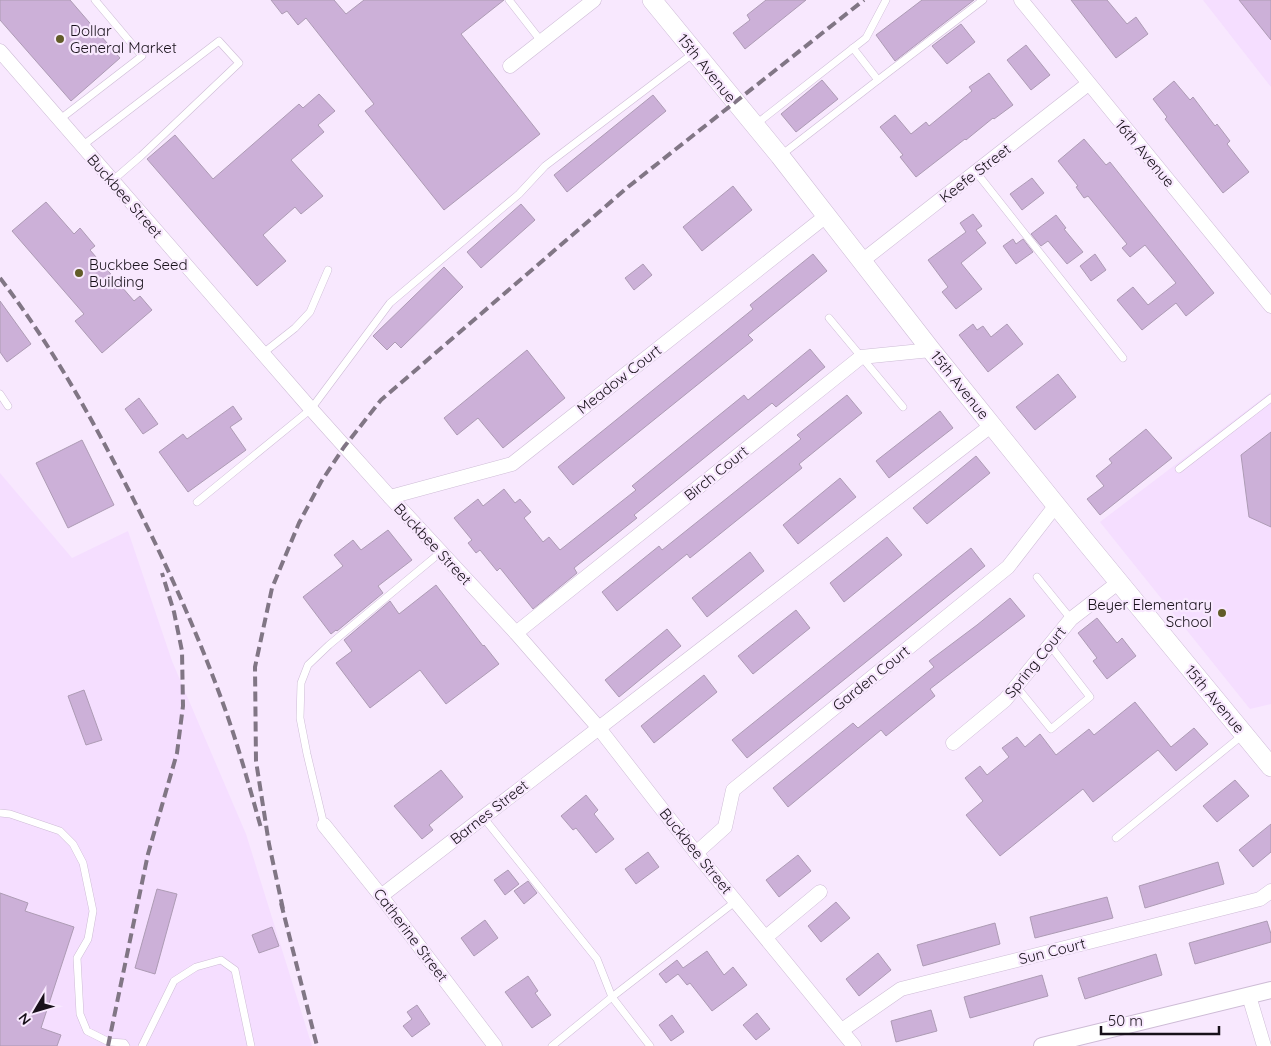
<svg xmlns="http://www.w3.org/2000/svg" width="1271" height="1046" viewBox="0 0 1271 1046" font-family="Quicksand,sans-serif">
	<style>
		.built { fill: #f5deff }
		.building { fill: #ccb0d8; stroke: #ad9bb4 }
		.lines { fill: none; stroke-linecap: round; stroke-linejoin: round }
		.service-casing { stroke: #cebcd6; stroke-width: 8 }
		.minor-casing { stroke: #cebcd6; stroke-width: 15 }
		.tertiary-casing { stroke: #cebcd6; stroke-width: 18 }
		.secondary-casing { stroke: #cebcd6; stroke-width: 20 }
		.service { stroke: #fff; stroke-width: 7 }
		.minor { stroke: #fff; stroke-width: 14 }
		.tertiary { stroke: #fff; stroke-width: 16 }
		.secondary { stroke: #fff; stroke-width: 19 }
		.rail { stroke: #817685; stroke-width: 4; stroke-dasharray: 10 5; stroke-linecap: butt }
		.poi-dot { fill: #615c28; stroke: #f8e8fe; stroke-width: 2 }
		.labels { text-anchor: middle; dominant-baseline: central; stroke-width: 4.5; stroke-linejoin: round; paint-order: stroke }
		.poi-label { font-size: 15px; fill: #18111a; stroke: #f8e8fe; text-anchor: start }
		.street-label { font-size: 15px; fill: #18111a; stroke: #f8e8fe }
	</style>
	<rect width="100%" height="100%" fill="#f8e8fe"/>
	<g class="built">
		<path d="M1203,0H1271V87Z"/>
		<path d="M1271,392V704L1250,709L1100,522Z"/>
		<path d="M0,473L72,558L128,531L172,661L246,834L312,1046H0Z"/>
	</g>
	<g class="building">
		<path d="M0,0H70L120,58L71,101L0,20Z"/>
		<path d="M271,0H334L346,14L364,0H504L461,34L540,134L444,210L365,111L374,104L306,18L298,25L287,11L282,14Z"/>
		<path d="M766,0H806L745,49L733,33L750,20L747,15Z"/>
		<path d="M922,0H974L895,61L876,35Z"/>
		<path d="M1071,0H1107L1127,24L1136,17L1148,34L1116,58Z"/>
		<path d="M1239,0H1271V40Z"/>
		<path d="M961,24L975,42L947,64L932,46Z"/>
		<path d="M1026,45L1050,75L1031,90L1007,60Z"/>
		<path d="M989,73L1013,105L994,119L993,118L966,140L965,139L916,177L900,157L903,155L880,127L895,115L911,134L926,122L929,126L972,91L969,87Z"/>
		<path d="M822,80L838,99L796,132L781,114Z"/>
		<path d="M1174,81L1190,100L1193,97L1215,126L1217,124L1230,141L1227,144L1249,172L1223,193L1165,119L1167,117L1153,99Z"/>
		<path d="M319,94L335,111L318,125L324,132L291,160L323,196L301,214L295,207L263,235L286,261L257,286L147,159L175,135L213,179L299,104L303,108Z"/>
		<path d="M653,95L666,111L567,192L554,175Z"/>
		<path d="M1084,139L1106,165L1110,162L1214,293L1186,316L1176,303L1142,330L1117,300L1133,287L1148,305L1176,283L1145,245L1130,257L1122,248L1127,244L1088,196L1084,198L1076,187L1078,186L1058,161Z"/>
		<path d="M1032,178L1044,193L1022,210L1010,194Z"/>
		<path d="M733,186L752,210L702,251L683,227Z"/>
		<path d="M46,202L74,234L80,228L95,246L90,250L134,301L140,296L152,310L102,353L75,321L84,314L12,231Z"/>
		<path d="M521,204L535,220L481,268L467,252Z"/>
		<path d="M973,214L982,226L976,230L986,243L961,263L982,289L956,309L942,292L948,287L928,260L966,232L960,223Z"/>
		<path d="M1056,215L1066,228L1064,229L1083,252L1067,264L1048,241L1041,246L1031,234Z"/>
		<path d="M1013,239L1016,244L1023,239L1033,252L1016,264L1003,246Z"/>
		<path d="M813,254L827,271L748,335L753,340L573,485L558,467L753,309L750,305Z"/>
		<path d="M1095,254L1106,270L1091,281L1080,266Z"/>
		<path d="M643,264L652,275L634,290L625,278Z"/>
		<path d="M444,267L463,287L401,348L395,342L387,350L373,336Z"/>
		<path d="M0,301L31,344L7,362L0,352Z"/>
		<path d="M973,324L977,330L983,326L991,337L1007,324L1023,344L988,372L959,335Z"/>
		<path d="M810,349L825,367L776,407L772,403L634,515L637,518L574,568L577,573L533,609L500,568L497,571L480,550L476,553L468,543L472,540L454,518L478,499L483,506L504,489L515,503L520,499L531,512L524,518L543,542L549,537L560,550L636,490L632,486L681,446L744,395L748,400Z"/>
		<path d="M527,350L565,398L503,448L478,418L457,435L444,418Z"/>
		<path d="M1058,374L1076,397L1035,430L1016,407Z"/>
		<path d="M847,395L862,413L799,464L802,468L690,558L687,554L617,611L602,592L659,546L662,550L801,439L797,435Z"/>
		<path d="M139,398L158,424L143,434L125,409Z"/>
		<path d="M233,406L242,419L230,427L246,450L188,492L159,452L183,434L187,439Z"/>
		<path d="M940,411L953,428L889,478L876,461Z"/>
		<path d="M1146,429L1172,458L1100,515L1087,499L1104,486L1096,476L1112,463L1109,459Z"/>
		<path d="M1271,432V527L1249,517L1241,455Z"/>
		<path d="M82,440L114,505L68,528L36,463Z"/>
		<path d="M976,456L990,473L927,524L913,508Z"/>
		<path d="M840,478L856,497L798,544L783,525Z"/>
		<path d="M388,530L412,560L378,586L383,593L337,631L336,630L331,634L303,597L343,566L334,555L353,540L361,550Z"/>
		<path d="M887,537L902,555L844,602L830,583Z"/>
		<path d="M971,548L985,566L747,758L732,740Z"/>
		<path d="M750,552L764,571L707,617L692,598Z"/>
		<path d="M436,585L483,646L484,645L499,664L446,704L420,670L370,708L336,663L352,651L344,640L390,601L399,614Z"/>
		<path d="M1010,598L1025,616L930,689L935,696L886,736L881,730L788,807L773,788L853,723L858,728L934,667L929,661L977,625Z"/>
		<path d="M796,610L810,628L753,674L738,656Z"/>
		<path d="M1097,618L1117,643L1122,638L1136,656L1107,679L1093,661L1097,658L1078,633Z"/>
		<path d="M667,629L681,646L619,697L605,680Z"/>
		<path d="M704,675L717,692L654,743L641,726Z"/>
		<path d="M84,690L102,740L86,745L68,696Z"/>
		<path d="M1135,702L1171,747L1194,728L1208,744L1176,771L1158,750L1093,802L1083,789L1000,856L966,815L983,801L965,778L980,766L987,775L1009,757L1002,748L1017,737L1025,747L1040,734L1056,755L1089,729L1094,735Z"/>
		<path d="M441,770L463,797L429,825L433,830L422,839L394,806Z"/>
		<path d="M1235,780L1249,796L1217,822L1203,806Z"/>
		<path d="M586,795L598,810L594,814L614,839L596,853L576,828L573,830L561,816Z"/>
		<path d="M1271,824V852L1253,867L1239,850Z"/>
		<path d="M648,852L659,867L636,884L625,869Z"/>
		<path d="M798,855L811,871L779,897L766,880Z"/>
		<path d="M1218,862L1224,884L1145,908L1139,886Z"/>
		<path d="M508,870L519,884L505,895L494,880Z"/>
		<path d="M528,881L537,893L524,904L514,891Z"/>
		<path d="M157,889L177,894L155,974L135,968Z"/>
		<path d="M0,893L28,903L25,911L74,927L41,1028L61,1035L57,1046H0Z"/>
		<path d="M1107,897L1113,918L1035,938L1030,917Z"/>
		<path d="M836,902L850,918L821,942L808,926Z"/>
		<path d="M485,920L498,938L474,956L461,938Z"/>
		<path d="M1267,921L1271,934V942L1195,964L1189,943Z"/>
		<path d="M995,923L1000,944L923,966L917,945Z"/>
		<path d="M272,927L279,946L259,953L252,935Z"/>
		<path d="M707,951L724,975L733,967L747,985L712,1011L690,983L687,985L678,974L666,983L659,974L677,960L683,968Z"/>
		<path d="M878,953L891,970L859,996L846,979Z"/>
		<path d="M1156,954L1162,975L1085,999L1078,978Z"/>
		<path d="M1042,975L1048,996L970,1018L964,997Z"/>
		<path d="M528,976L538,991L535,993L551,1015L532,1028L505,992Z"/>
		<path d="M417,1005L430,1024L412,1037L403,1026L412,1019L407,1012Z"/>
		<path d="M931,1010L937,1031L896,1042L891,1021Z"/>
		<path d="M757,1013L770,1029L756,1040L743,1025Z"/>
		<path d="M672,1015L684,1032L671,1041L659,1025Z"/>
	</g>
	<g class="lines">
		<g class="service-casing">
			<g id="service">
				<path d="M509,0L541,41"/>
				<path d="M853,48L878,80"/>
				<path d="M59,120L142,56L95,0"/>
				<path d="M755,125L866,38L886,0"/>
				<path d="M82,146L219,41L239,63L141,156L112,181"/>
				<path d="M780,156L878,80L983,0"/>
				<path d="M976,172L1123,358"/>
				<path d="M829,318L903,407"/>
				<path d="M262,354L295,328L310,312L328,270"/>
				<path d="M0,394L8,406"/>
				<path d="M1179,469L1271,398"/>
				<path d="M197,502L311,409L390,303L519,194L545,166L695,52"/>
				<path d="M1037,577L1071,619"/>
				<path d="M1016,686L1051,729L1090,697L1049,644"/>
				<path d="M0,813L10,814L60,831L73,844L83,863L93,911L88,939L77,958L80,1014L87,1031L109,1042L124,1043L126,1046"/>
				<path d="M483,817L597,959L612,997L650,1046"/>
				<path d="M324,825L307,754L300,718L301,683L308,665L329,645L441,552"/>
				<path d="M1116,838L1244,734"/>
				<path d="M142,1046L174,981L196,967L221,960L235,970L251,1046"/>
				<path d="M552,1046L612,997L736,901"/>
			</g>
		</g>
		<g class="minor-casing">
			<g id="minor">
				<path d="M1021,0L1271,306"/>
				<path d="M0,51L311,409L390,497L516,633L598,727L696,853L854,1046"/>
				<path d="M510,66L594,0"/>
				<path d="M862,261L1088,84"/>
				<path d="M390,497L512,464L826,216"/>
				<path d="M516,633L861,357L931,350"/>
				<path d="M953,743L1005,700L1071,619L1119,582"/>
				<path d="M324,825L381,896L495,1046"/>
				<path d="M696,853L725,827L733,790L1008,567L1056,505"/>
				<path d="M381,896L992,425"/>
				<path d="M766,937L820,892"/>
				<path d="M1249,996L1264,1046"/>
				<path d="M842,1030L901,989L1260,899L1271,891"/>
			</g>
		</g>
		<g class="tertiary-casing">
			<path id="tertiary" d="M1042,1046L1271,990"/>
		</g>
		<g class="secondary-casing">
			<path id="secondary" d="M652,0L780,156L931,350L1085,541L1271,767"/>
		</g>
		<use href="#service" class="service"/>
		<use href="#minor" class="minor"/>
		<use href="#tertiary" class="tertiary"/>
		<use href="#secondary" class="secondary"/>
		<g class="rail">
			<path d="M0,278C45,337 81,399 115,464C157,543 195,625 225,709C239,748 250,789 261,828"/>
			<path d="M281,903L317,1046"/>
			<path d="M283,909L269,844L256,761L255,667L272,588L299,523L321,482L344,447L381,400L628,187L864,0"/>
			<path d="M108,1046L148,854L177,753L183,706L182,651L174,612L162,573"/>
		</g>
	</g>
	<g class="poi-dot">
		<circle cx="60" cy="39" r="5"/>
		<circle cx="79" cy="273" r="5"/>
		<circle cx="1222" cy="613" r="5"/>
	</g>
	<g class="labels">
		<g class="poi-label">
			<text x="70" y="30">Dollar<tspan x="70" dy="17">General Market</tspan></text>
			<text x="89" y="264">Buckbee Seed<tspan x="89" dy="17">Building</tspan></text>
			<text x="1212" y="604" text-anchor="end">Beyer Elementary<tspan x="1212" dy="17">School</tspan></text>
		</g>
		<g class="street-label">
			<text transform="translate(707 68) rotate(51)">15th Avenue</text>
			<text transform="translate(1145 153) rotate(50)">16th Avenue</text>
			<text transform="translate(975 173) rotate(-38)">Keefe Street</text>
			<text transform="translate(125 196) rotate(49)">Buckbee Street</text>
			<text transform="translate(619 379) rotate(-38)">Meadow Court</text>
			<text transform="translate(960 385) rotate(51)">15th Avenue</text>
			<text transform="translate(716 473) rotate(-39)">Birch Court</text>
			<text transform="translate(433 544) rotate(47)">Buckbee Street</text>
			<text transform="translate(1035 662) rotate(-51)">Spring Court</text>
			<text transform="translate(871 678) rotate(-39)">Garden Court</text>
			<text transform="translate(1215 699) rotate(50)">15th Avenue</text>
			<text transform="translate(489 812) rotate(-38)">Barnes Street</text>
			<text transform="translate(696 851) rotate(51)">Buckbee Street</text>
			<text transform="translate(411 935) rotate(53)">Catherine Street</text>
			<text transform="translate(1052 951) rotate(-14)">Sun Court</text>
		</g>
	</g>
	<g transform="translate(35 1011) rotate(232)" stroke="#f8e8fe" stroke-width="4" paint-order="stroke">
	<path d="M0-4L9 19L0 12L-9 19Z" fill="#18111a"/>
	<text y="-8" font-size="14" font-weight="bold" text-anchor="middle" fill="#18111a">N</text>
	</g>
	<path d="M1101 1026v8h118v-8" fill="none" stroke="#18111a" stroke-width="2.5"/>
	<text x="1108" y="1026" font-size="15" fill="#18111a" stroke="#f8e8fe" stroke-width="4" paint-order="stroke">50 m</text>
</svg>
